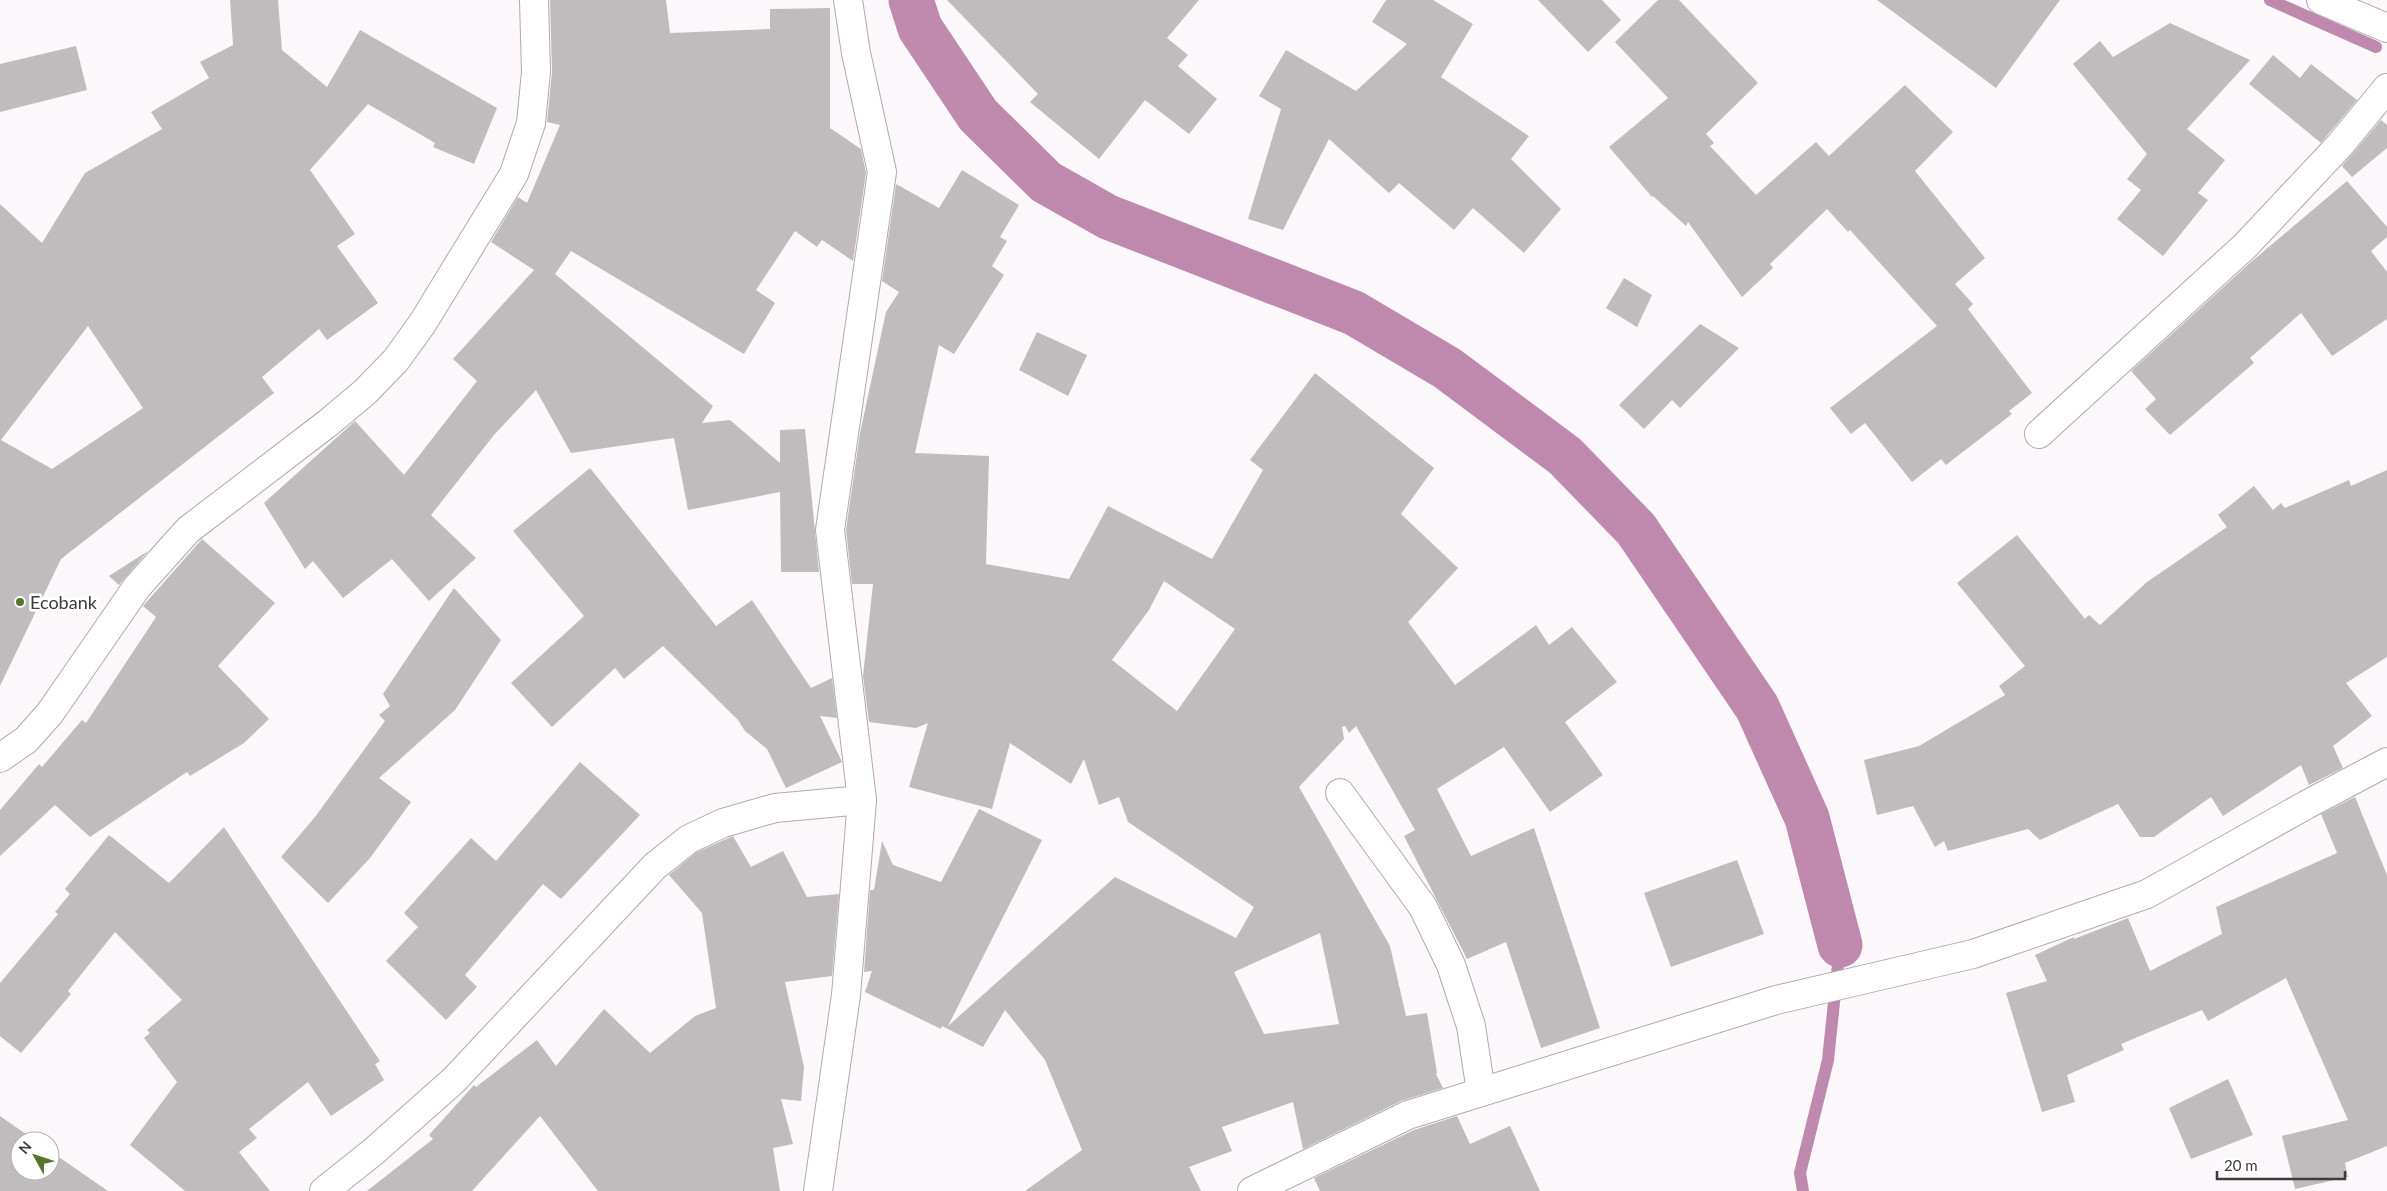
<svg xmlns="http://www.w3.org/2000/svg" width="2387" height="1191" viewBox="0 0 2387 1191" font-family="Lato,sans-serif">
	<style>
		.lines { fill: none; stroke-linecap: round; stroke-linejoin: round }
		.stream { stroke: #bf88ad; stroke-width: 12 }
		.canal { stroke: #bf88ad; stroke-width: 45 }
		.building { fill: #c0bcbe; fill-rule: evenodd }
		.minor-casing { stroke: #afaaad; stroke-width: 30 }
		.secondary-casing { stroke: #afaaad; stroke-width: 30 }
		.minor { stroke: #fff; stroke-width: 28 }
		.secondary { stroke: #fff; stroke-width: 28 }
		.poi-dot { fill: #55752b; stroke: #fff; stroke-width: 2 }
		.labels { text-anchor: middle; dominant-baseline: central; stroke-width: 5; stroke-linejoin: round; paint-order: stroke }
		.poi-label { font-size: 18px; fill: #3d3b3c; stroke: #fff; text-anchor: start }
	</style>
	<rect width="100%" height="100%" fill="#fcf7fa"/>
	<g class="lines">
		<g class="stream">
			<path d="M2270,0L2376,47"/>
			<path d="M1803,1191L1800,1173L1828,1060L1840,945"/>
		</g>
		<path class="canal" d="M911,0L920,28L978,115L1046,182L1108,217L1354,313L1447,368L1565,456L1636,529L1757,707L1807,818L1840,945"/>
	</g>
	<g class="building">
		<path d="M230,0H278L282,50L327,87L360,30L497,108L474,164L433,147L435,143L368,104L310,170L355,234L337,246L378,303L327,340L319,329L262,377L274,393L61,559L0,686V204L42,243L85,173L162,129L151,112L209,78L200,62L233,45ZM88,326L143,408L52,469L1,440Z"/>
		<path d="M550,0H666L670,33L770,29V9L830,8V128L861,149L866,173L853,261L822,240L817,247L795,231L756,290L775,303L744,354L571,251L555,274L713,406L702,423L730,420L780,463V430L805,429L819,572H781L780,492L688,510L674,438L571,453L536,390L494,435L431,515L476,558L429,601L392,559L343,598L313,561L305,569L264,503L355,421L404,475L477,381L453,359L534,270L491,242L518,197L527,203L560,125L547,122L552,72Z"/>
		<path d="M947,0H1199L1167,38L1188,55L1178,66L1217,99L1189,134L1145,100L1099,159L1030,102L1038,94Z"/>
		<path d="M1386,0H1433L1473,24L1441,77L1529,136L1511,159L1561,209L1524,253L1473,208L1454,230L1399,183L1389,193L1329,139L1283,230L1248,219L1281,109L1259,96L1286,50L1356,91L1407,44L1372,22Z"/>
		<path d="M1538,0H1602L1621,20L1588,52Z"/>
		<path d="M1658,0H1679L1758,83L1706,134L1714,143L1710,146L1756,195L1816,142L1829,156L1905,85L1953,132L1915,171L1985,258L1955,284L1973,304L1968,309L2032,393L2009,411L2012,414L1946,465L1941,459L1912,482L1865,423L1851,434L1830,408L1937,326L1850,230L1848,232L1827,209L1770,264L1773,268L1742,297L1688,222L1686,226L1653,196L1652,197L1609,147L1668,98L1615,42Z"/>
		<path d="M1877,0H2060L1996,88Z"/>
		<path d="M2170,23L2250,60L2187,129L2225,160L2198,193L2208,200L2163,256L2117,219L2141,190L2127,179L2147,154L2073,64L2100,41L2113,57Z"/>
		<path d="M76,46L87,90L0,112V64Z"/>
		<path d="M2273,55L2300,78L2311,64L2357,100L2321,143L2249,84Z"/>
		<path d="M2381,120L2387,125V148L2352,177L2342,166Z"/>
		<path d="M962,170L1019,205L1000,237L1007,241L992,266L1004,275L954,354L939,345L915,453L989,456L986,564L1069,579L1108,506L1212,559L1263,470L1250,460L1315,373L1434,468L1401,514L1458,568L1408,622L1455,685L1536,625L1549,645L1572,627L1617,682L1565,722L1603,775L1550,812L1504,747L1437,789L1471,856L1534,828L1600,1028L1541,1048L1506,942L1467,959L1404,836L1415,830L1356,726L1349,733L1345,726L1342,727L1344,739L1299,787L1390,946L1406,1016L1427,1013L1437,1073L1436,1074L1443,1088L1401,1101L1303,1149L1293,1102L1222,1127L1232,1151L1189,1167L1201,1191H1025L1082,1150L1045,1060L1005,1010L983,1047L942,1026L941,1029L865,992L872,971L864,972L870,890H874L882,841L893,865L941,882L979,809L1042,840L948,1026L1115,877L1236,938L1254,907L1128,822L1119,797L1099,805L1084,759L1071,784L1010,743L992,809L909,787L928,723L916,728L869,722L863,676L873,584H852L846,530L860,433L886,312L899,292L882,281L896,184L939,208ZM1164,581L1235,629L1177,711L1112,660L1149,610ZM1320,933L1339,1024L1264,1034L1234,972Z"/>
		<path d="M2347,181L2387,227V237L2371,251L2387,272V319L2332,356L2301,313L2250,358L2254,363L2170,435L2145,409L2156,399L2131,371L2251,262Z"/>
		<path d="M1624,278L1652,295L1637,327L1606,308Z"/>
		<path d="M1700,324L1739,348L1680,408L1672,400L1644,429L1619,405Z"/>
		<path d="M1037,332L1087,355L1068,396L1019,370Z"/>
		<path d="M590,468L716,626L752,600L811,688L832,678L837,718L820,716L842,762L786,788L767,749L745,731L738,720L663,646L624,679L615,668L552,727L511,683L584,616L513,531Z"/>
		<path d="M2387,470V657L2346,683L2372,716L2333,746L2343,768L2309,785L2301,765L2223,816L2211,797L2154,837H2140L2118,804L2040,840L2028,829L1948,851L1944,841L1935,847L1913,806L1877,815L1864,760L1919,746L2005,695L1999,686L2025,666L1957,583L2017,535L2085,619L2089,615L2100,625L2147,582L2227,527L2218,515L2254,486L2273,510L2281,503L2285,508L2349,480L2351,486Z"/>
		<path d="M202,539L275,603L218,666L269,719L244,743L190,776L187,772L90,837L55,805L0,856V810L39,764L42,767L82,720L86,723L156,617L143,606Z"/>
		<path d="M148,551L119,585L109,576Z"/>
		<path d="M454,588L501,640L455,710L379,778L411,802L370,858L328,903L281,857L315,817L385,721L379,715L390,706L383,694Z"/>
		<path d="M580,762L640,815L561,899L543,884L465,975L477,987L446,1020L386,961L418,927L404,913L471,838L496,861Z"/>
		<path d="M2355,797L2387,875V1146L2345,1163L2348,1177L2295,1189L2282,1136L2348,1120L2286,978L2208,1021L2202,1010L2121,1044L2124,1050L2067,1075L2075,1102L2042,1112L2006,993L2047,981L2035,955L2074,937V939L2128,918L2150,971L2222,934L2216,907L2337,853L2321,814Z"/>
		<path d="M224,827L380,1061L375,1064L384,1080L331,1116L308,1082L249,1129L257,1138L239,1152L270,1191H185L130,1145L177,1082L144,1038L150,1033L147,1030L182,1000L115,932L68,991L71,994L21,1053L0,1036V983L58,914L55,912L70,894L65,889L109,835L169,883Z"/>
		<path d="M733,836L751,867L783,851L807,897L839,894L832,976L785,982L804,1067L801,1101L781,1099L793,1144L773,1148L780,1191H598L540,1116L472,1191H367L433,1139L429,1135L474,1085L476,1087L537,1040L556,1066L604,1009L650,1053L695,1016L716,1008L702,913L669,875L697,852Z"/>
		<path d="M1737,860L1764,934L1671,967L1644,893Z"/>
		<path d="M2228,1079L2253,1135L2191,1159L2169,1108Z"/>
		<path d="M0,1116L36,1141H20V1171H50V1151L108,1191H0Z"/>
		<path d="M1457,1116L1470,1144L1510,1126L1540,1191H1320L1314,1178L1414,1130Z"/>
	</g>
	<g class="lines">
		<g class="minor-casing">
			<g id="minor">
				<path d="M2039,434L2245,246L2339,146L2387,88"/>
				<path d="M0,758L26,740L50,713L137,587L188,530L328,423L365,392L396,360L422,324L514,174L531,123L536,72L534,0"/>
				<path d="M1340,793L1423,907L1451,965L1471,1026L1481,1092"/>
				<path d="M324,1191L373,1152L454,1080L655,866L689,839L723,823L775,808L862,800"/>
				<path d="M818,1191L846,995L862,800L830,530L882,172L856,53L848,0"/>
				<path d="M1252,1191L1408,1115L1776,1000L1973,954L2147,894L2306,805L2387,762"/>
			</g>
		</g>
		<g class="secondary-casing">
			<path id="secondary" d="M2321,0L2387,28"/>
		</g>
		<use href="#minor" class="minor"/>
		<use href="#secondary" class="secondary"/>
	</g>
	<circle class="poi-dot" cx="20" cy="602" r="5"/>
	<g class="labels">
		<g class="poi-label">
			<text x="30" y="602">Ecobank</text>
		</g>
	</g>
	<g transform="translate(35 1156) rotate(310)"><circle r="24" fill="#ffffff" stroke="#b1b1b1"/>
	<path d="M0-4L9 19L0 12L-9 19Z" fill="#55752b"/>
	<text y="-8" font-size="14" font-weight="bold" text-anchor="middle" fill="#3d3b3c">N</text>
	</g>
	<path d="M2217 1171v8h128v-8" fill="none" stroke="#3d3b3c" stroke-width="2.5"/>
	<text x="2224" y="1171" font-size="15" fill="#3d3b3c" stroke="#ffffff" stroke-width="4" paint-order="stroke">20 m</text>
</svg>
